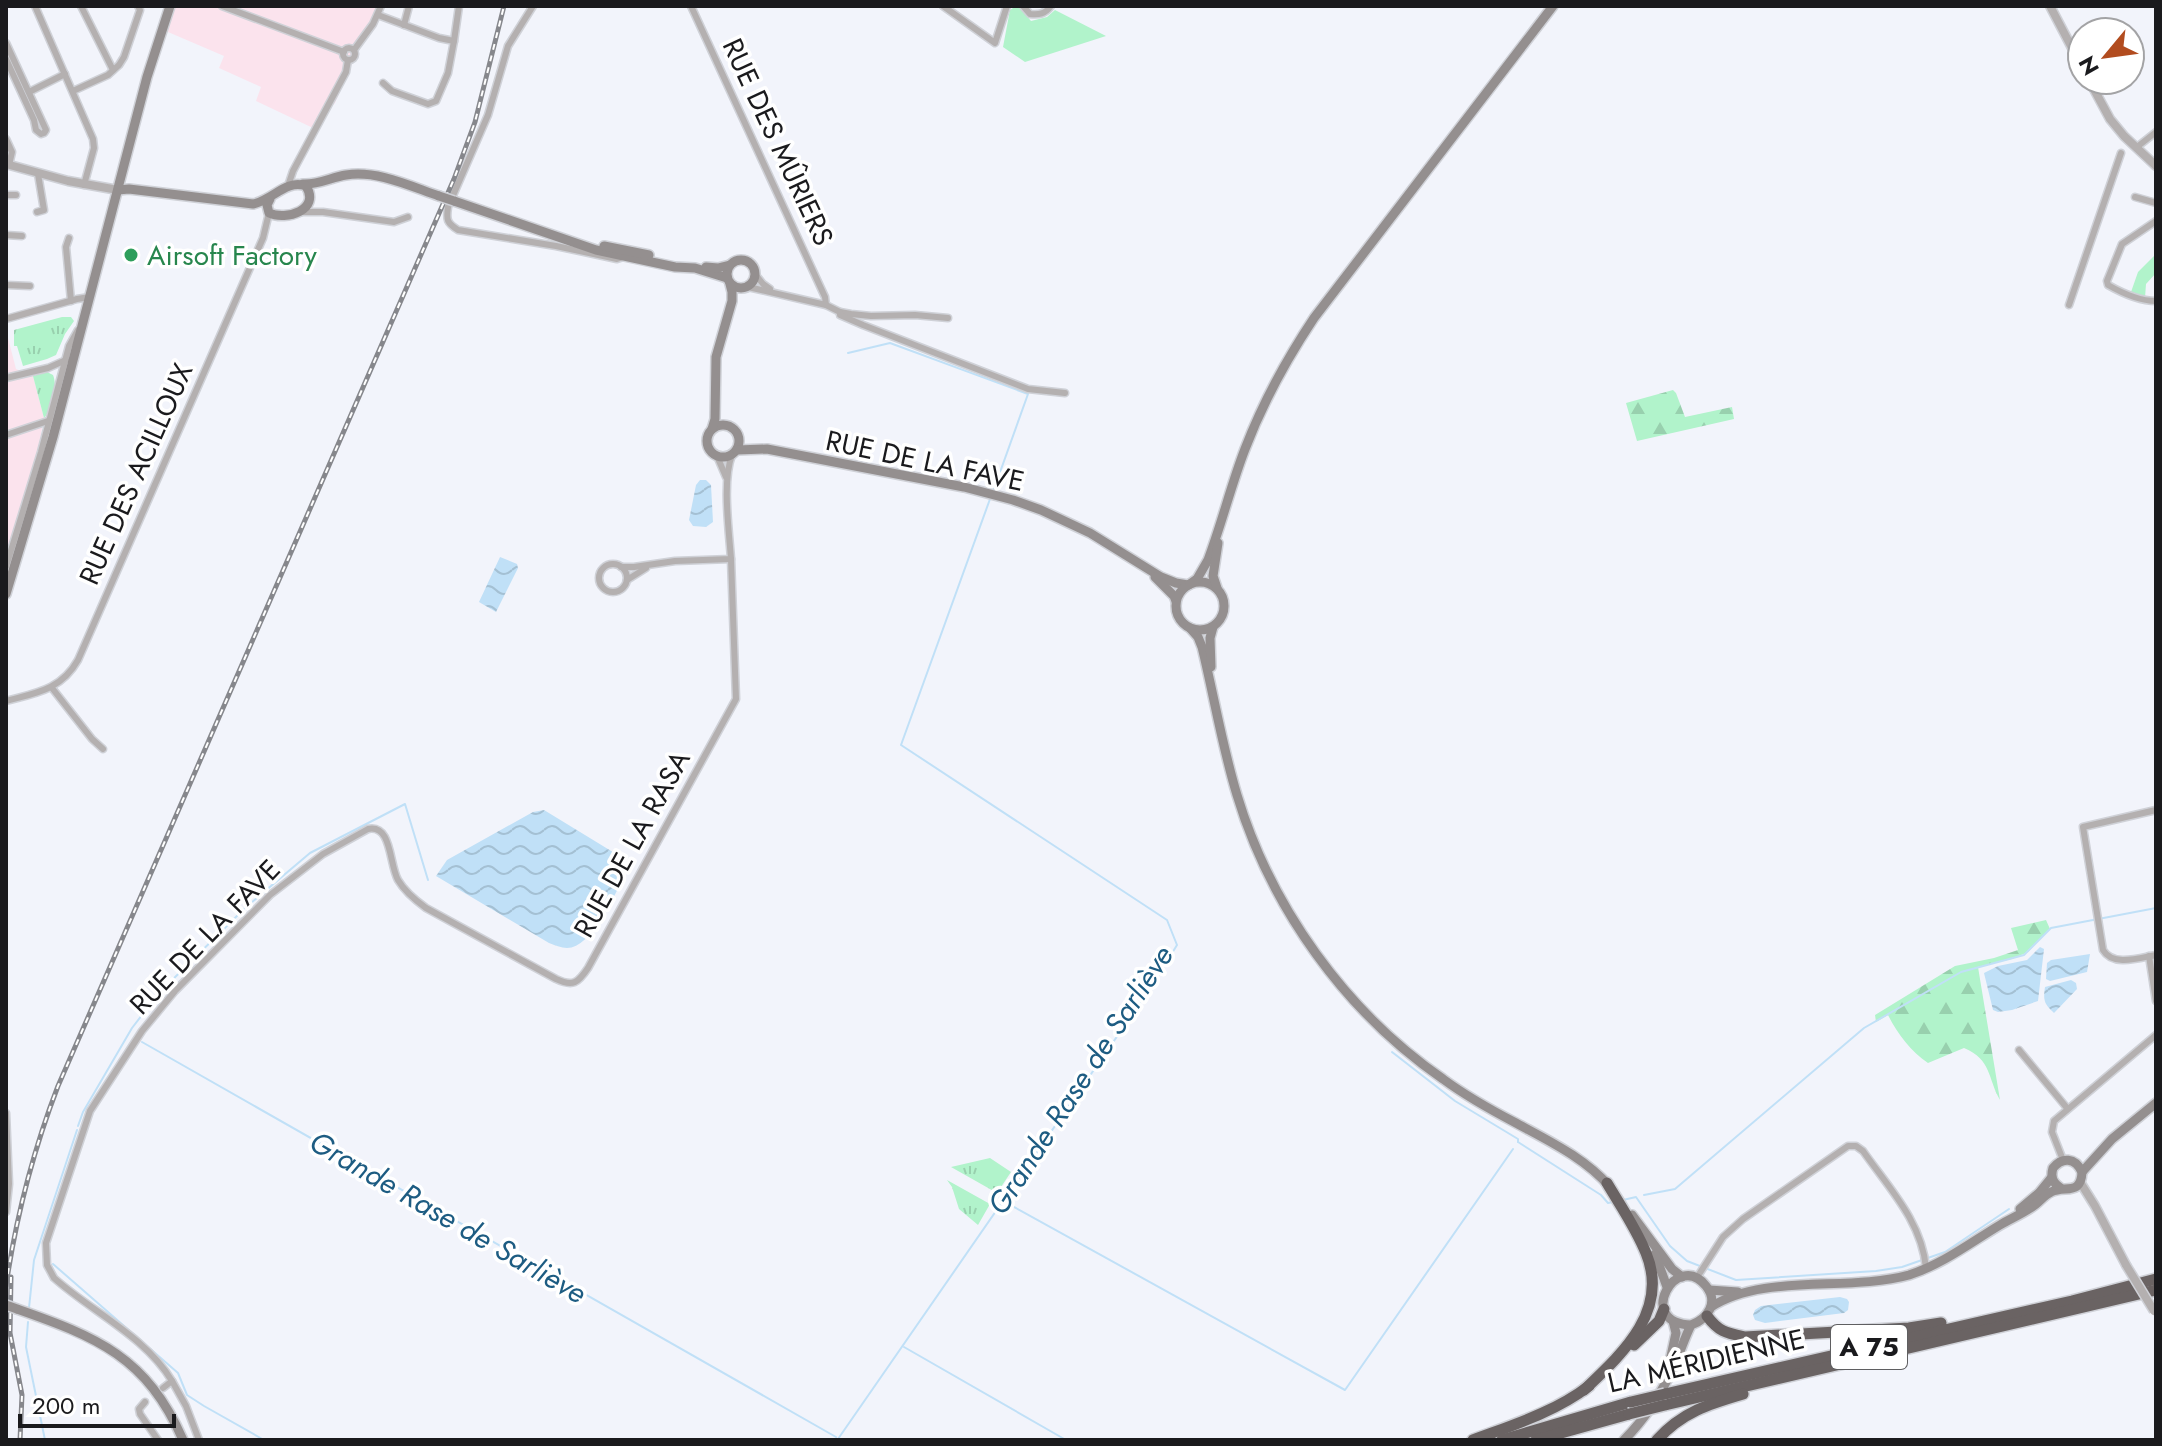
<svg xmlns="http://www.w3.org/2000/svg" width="2162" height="1446" viewBox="0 0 2162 1446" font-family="Jost,sans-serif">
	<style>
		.commercial { fill: #fbe3ed }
		.grass { fill: url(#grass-tufts) }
		.forest { fill: url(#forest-firs) }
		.park { fill: #b1f3cb }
		.water { fill: url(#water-waves) }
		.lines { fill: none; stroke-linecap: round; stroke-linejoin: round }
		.stream { stroke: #c0e0f7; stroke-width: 2 }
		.minor-casing { stroke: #cfd1d7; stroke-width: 9 }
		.tertiary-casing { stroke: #cfd1d7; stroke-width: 11 }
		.secondary-casing { stroke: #cfd1d7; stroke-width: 12 }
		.motorway-casing { stroke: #cfd1d7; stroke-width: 14 }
		.minor { stroke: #b4b0b0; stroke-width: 6 }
		.tertiary { stroke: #b4b0b0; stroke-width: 8 }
		.secondary { stroke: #948f8f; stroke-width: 9 }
		.motorway { stroke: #6a6363; stroke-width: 11 }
		.rail-casing { stroke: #86878c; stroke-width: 5 }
		.rail { stroke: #fff; stroke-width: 2; stroke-dasharray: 6; stroke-linecap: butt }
		.tertiary-bridge-casing { stroke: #cfd1d7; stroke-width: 11; stroke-linecap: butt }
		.secondary-bridge-casing { stroke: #cfd1d7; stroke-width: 12; stroke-linecap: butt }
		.motorway-bridge-casing { stroke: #cfd1d7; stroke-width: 14; stroke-linecap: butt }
		.tertiary-bridge { stroke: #b4b0b0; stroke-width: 8 }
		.secondary-bridge { stroke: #948f8f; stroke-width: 9 }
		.motorway-bridge { stroke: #6a6363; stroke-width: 11 }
		.leisure-dot { fill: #2e9e5b; stroke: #fff; stroke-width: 3 }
		.labels { text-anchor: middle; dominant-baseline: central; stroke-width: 7; stroke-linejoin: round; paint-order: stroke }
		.shield { fill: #fff; stroke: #5f5f61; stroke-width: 2 }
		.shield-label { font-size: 26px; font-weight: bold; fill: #1a1a1d }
		.street-label { font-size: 28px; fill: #1a1a1d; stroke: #fff }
		.leisure-label { font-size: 28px; fill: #27864d; stroke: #fff; text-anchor: start }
		.water-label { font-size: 30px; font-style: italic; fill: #1d5c82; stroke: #fff }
	</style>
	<defs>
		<pattern id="grass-tufts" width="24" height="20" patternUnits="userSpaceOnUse" patternTransform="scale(2)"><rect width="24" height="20" fill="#b1f3cb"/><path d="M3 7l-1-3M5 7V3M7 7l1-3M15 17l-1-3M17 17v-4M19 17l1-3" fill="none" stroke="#98d0ae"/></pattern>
		<pattern id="forest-firs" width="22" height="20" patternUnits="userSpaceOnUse" patternTransform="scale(2)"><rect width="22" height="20" fill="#b1f3cb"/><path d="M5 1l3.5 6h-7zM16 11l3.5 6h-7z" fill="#98d0ae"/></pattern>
		<pattern id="water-waves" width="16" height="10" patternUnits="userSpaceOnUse" patternTransform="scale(2)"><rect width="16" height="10" fill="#c0e0f7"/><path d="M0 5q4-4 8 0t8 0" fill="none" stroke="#a4c0d3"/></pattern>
	</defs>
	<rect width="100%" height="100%" fill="#f2f4fb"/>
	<g class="commercial">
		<path d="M169,6H377L335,103L313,128L256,101L261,87L219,68L224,56L161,29Z"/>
		<path d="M6,330L16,369L33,376L44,418L39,444L6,564Z"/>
	</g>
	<g class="grass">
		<path d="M62,317H71L74,321L65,334L56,355L47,359L23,366L17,346H14V330Z"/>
		<path d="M47,372L53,375C58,387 52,409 44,418L33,376Z"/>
		<path d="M990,1158L1011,1172L997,1193L951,1167Z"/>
		<path d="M947,1180L990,1204L978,1225L959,1209L952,1187Z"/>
	</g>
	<g class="forest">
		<path d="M1673,390L1676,393L1685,417L1732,407L1734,419L1637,441L1626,403Z"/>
		<path d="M2046,920L2050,929L2028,952L2012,959L1978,967L2000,1100C1987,1077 1992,1060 1964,1048L1928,1063C1911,1052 1897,1033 1888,1015L1876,1022L1875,1015L1955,966L1994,958L2018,950L2011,928Z"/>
	</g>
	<g class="park">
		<path d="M1016,6L1020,8L1031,21L1047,17L1055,10L1106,36L1025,62L1003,47L1010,10Z"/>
		<path d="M2156,254V273L2146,284L2145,298L2131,292L2138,272Z"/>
	</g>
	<g class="water">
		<path d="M700,480H706L711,485L713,522L706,527L693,526L689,520L696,485Z"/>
		<path d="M500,557L517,564L518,568L496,612L479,602Z"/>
		<path d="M544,810L621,857L625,865V876C613,896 592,948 567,948C561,948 555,945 549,943L436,876L447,860L533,812Z"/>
		<path d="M2040,947L2044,949L2038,1001L2012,1010L1998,1012L1993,1010L1984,973L1998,966L2027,960Z"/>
		<path d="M2090,954L2087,972L2050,981L2046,979L2047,963L2051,960Z"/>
		<path d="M2071,980L2076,983L2077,989L2054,1013C2044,1004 2043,1000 2045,987Z"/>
		<path d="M1840,1297L1847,1299L1849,1302L1848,1310L1844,1313L1765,1323L1755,1320L1753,1315L1755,1310L1761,1306Z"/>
	</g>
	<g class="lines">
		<g class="stream">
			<path d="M848,353L890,343L1028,394L994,489"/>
			<path d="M142,1042L836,1437"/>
			<path d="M1392,1052L1455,1101L1518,1139V1142"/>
			<path d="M78,1126L83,1112L132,1028L159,993L245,908L310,853L405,804L428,880"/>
			<path d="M1518,1142L1601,1195L1608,1203L1613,1202"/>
			<path d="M1644,1195L1675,1189L1864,1028L1961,972L2024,955L2051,928L2156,908"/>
			<path d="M1623,1200L1636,1197L1670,1246L1687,1261L1736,1280L1876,1271L1902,1267L1945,1252L2009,1209"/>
			<path d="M1005,1202L1345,1390L1513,1149"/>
			<path d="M53,1264L178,1373L187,1395L204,1406L264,1440"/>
			<path d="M29,1308L34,1260L77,1130"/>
			<path d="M28,1322L26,1347L45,1440"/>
			<path d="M904,1347L1066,1440"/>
			<path d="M838,1439L1152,986L1177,945L1167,920L901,745L990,499"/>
		</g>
		<g class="minor-casing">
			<g id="minor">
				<path d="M35,6L93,139L94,148L84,185"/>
				<path d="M81,6L113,70"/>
				<path d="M222,6L344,52"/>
				<path d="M533,6L508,46L488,115L448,207C446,220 447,223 458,230L556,246L617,259L623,257"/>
				<path d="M691,6L825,297L826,305"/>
				<path d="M943,6L995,43L1007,6"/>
				<path d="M1023,6L1030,14C1039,15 1045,14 1051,6"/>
				<path d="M378,15L439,38L454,41L448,73L436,101L428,104L392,91L383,83"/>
				<path d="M404,25L409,6"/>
				<path d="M454,41L459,6"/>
				<path d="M6,43L46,130L44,133L41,134L36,130L34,120L6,59"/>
				<circle cx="349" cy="54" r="6"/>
				<path d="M354,50L373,24L381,6"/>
				<path d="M73,91L108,75L119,65L124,57L140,10L138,6"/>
				<path d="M29,92L65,74"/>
				<path d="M6,139L12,152L9,165"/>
				<path d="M2137,147L2156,132"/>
				<path d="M288,186L293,171L346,72L348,60"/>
				<path d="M6,195H16"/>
				<path d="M2135,197L2156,203"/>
				<path d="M37,212L44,210L38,174"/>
				<path d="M300,212H323L394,222L408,217"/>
				<path d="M2156,221L2122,244L2107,281L2108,285C2122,293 2140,301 2156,301"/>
				<path d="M6,235L22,236"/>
				<path d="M69,238L66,247L71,301"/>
				<path d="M755,274L763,284L770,289"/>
				<path d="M6,285L30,286"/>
				<path d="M748,287L826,305L840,312L851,314L871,316L915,315L948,318"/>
				<path d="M2069,305L2121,153"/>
				<path d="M840,312V315L863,325L1028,389L1065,393"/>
				<path d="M6,319L77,299L90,297"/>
				<path d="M6,378L48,368L66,360"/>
				<path d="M6,435L48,421"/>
				<path d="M717,456L726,477"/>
				<circle cx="613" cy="578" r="14"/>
				<path d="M6,567L41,452L69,346L78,330"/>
				<path d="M621,567H634L675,561L731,559C729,530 722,481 732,455"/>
				<path d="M627,580L646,568"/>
				<path d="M52,688L92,739L103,749"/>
				<path d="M6,701C36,693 61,690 78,660L263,238L269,213"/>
				<path d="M2156,810L2083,827L2103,950C2113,967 2139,958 2156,955"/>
				<path d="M2149,956L2156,1001"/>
				<path d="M2019,1050L2067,1108"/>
				<path d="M6,1113L9,1184L6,1212"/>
				<path d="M2063,1160L2052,1132L2054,1121L2156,1035"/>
				<path d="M1696,1279L1723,1237L1743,1219L1848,1146H1856L1863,1151C1889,1188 1922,1222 1926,1268"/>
				<path d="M172,1381C145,1336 92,1312 54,1278L47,1265L46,1243L90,1111L142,1031L175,991L270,895L323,854L368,829C392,824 389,864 398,880C405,892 415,900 426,908L556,979C573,987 578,983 588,968L736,699L731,559"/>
				<path d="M163,1388L172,1381L186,1406L199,1440"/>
				<path d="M145,1402L139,1409L140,1414L158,1440"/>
			</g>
		</g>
		<g class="tertiary-casing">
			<g id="tertiary">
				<path d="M2050,6L2082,67"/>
				<path d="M2089,80L2110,119L2124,136L2156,166"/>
				<path d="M6,164L68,181L118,190"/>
				<path d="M2080,1182L2095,1206L2126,1265"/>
			</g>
		</g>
		<g class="secondary-casing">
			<g id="secondary">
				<path d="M303,184C318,185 332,177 346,175C377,170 410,186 439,196"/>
				<path d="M118,190L129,189L253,204C273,200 286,179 306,186C321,210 286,221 269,213L267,205L270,199"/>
				<path d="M454,201L596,250L675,267L695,268L727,278"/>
				<path d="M604,246L649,255"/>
				<circle cx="741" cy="274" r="14"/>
				<path d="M706,267L718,268L730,265"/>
				<circle cx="723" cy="441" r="16"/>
				<path d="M712,429L715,419L716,357L732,301V292L730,284"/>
				<path d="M737,450L767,449L964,487L1013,500L1041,510L1090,533L1161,577L1176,583L1188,585"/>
				<path d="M1155,577L1174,596L1176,601"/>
				<circle cx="1200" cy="606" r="24"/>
				<path d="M1190,584L1197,579L1208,560C1222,523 1231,485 1245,449C1263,402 1286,360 1314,318L1553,6"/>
				<path d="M1217,588L1213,576L1218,543"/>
				<path d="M6,594L53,437L147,77L170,6"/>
				<path d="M1190,628L1198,637L1202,647C1214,696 1222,746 1237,795C1271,908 1346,1012 1443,1079C1466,1096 1491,1110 1516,1123C1549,1141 1585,1158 1610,1187"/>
				<path d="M1211,667L1210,638L1213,627"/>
				<path d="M2082,1172L2112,1139L2156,1103"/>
				<path d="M2020,1209L2039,1193L2052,1177"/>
				<path d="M1632,1215L1672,1269L1682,1277"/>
				<path d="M1655,1254L1667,1287"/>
				<path d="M1709,1290L1738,1292"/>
				<path d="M1711,1307C1763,1273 1848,1292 1909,1275C1943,1264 1970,1243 2000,1225C2010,1219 2022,1214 2032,1207C2039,1203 2044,1195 2051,1192C2065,1185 2081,1196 2082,1172C2075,1157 2062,1157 2053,1168C2050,1178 2053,1183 2062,1189"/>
				<path d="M17,1309C97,1337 147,1357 183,1440"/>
				<path d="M1670,1361L1676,1333L1673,1321"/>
				<path d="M1624,1440C1644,1420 1662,1392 1674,1366C1680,1353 1684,1339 1691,1325C1708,1319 1719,1302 1706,1286C1677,1249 1634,1323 1691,1325"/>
			</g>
		</g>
		<g class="motorway-casing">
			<g id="motorway">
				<path d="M1707,1316C1719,1332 1726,1333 1745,1337L1909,1328L1941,1323"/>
				<path d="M1634,1345L1659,1321L1664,1309"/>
				<path d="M1584,1390C1622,1354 1670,1311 1646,1253C1636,1228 1620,1205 1607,1183"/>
				<path d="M1665,1394L2072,1301L2156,1279"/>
				<path d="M1665,1405L2156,1290"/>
				<path d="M1473,1440C1513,1425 1555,1412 1589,1386"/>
				<path d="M1502,1440L1631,1402"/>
				<path d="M1536,1440L1629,1414"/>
				<path d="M1657,1440C1682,1412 1709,1404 1743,1394"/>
			</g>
		</g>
		<use href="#minor" class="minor"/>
		<use href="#tertiary" class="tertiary"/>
		<use href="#secondary" class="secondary"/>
		<use href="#motorway" class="motorway"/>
		<g class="rail-casing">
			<g id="rail">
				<path d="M11,1277L10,1333L22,1395L20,1440"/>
				<path d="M6,1286C16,1217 33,1151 58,1086L454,179L475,122L504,6"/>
			</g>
		</g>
		<use href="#rail" class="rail"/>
		<g class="tertiary-bridge-casing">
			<path id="tertiary-bridge" d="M2126,1265L2154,1311"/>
		</g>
		<g class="secondary-bridge-casing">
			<g id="secondary-bridge">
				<path d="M439,196L454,201"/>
				<path d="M6,1305L17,1309"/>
			</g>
		</g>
		<g class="motorway-bridge-casing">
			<g id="motorway-bridge">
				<path d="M1631,1402L1665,1394"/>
				<path d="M1629,1414L1665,1405"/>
			</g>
		</g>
		<use href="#tertiary-bridge" class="tertiary-bridge"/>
		<use href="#secondary-bridge" class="secondary-bridge"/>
		<use href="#motorway-bridge" class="motorway-bridge"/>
	</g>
	<circle class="leisure-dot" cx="131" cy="255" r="8"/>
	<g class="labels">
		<rect class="shield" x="1831" y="1325" width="76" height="44" rx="6"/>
		<g class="shield-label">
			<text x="1869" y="1347">A 75</text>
		</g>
		<g class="street-label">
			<text transform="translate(778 142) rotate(65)">RUE DES MÛRIERS</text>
			<text transform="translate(925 461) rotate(12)">RUE DE LA FAVE</text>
			<text transform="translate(136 474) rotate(-66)">RUE DES ACILLOUX</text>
			<text transform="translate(632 844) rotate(-61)">RUE DE LA RASA</text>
			<text transform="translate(205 937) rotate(-46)">RUE DE LA FAVE</text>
			<text transform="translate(1706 1361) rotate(-13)">LA MÉRIDIENNE</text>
		</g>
		<g class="leisure-label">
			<text x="147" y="255">Airsoft Factory</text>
		</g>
		<g class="water-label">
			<text transform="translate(1080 1080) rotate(-57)">Grande Rase de Sarliève</text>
			<text transform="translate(448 1217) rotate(30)">Grande Rase de Sarliève</text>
		</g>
	</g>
	<rect width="2162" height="1446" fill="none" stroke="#1a1a1d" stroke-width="16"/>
	<g transform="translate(2106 56) rotate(241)"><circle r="38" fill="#ffffff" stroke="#a3a3a5" stroke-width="2"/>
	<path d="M0-6L14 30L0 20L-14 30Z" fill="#b24c1f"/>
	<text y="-12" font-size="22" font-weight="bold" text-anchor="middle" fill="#1a1a1d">N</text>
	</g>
	<path d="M20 1414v12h154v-12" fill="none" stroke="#1a1a1d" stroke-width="4"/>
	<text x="32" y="1414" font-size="24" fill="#1a1a1d" stroke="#ffffff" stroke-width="6" paint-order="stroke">200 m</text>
</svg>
